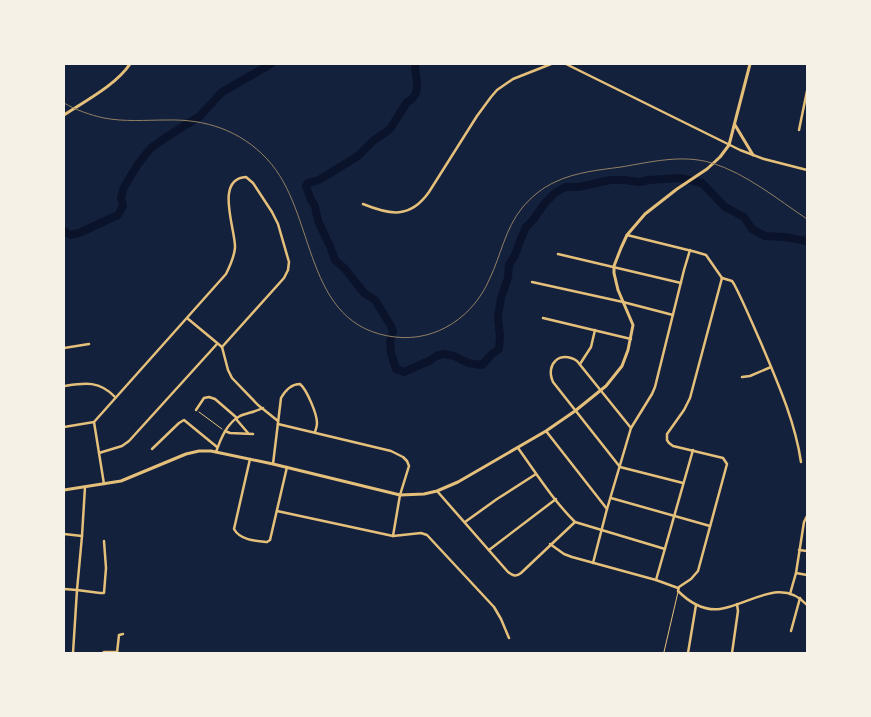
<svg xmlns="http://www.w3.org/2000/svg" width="871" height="717" viewBox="0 0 871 717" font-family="'Roboto Condensed',sans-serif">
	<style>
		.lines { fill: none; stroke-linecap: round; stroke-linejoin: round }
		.river { stroke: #0b132b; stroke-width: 8 }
		.path { stroke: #e5c07b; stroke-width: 1 }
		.service { stroke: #e5c07b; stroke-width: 1 }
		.minor { stroke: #e5c07b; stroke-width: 2.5 }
		.tertiary { stroke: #e5c07b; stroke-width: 3 }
		.rail { stroke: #918062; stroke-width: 1 }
	</style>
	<rect width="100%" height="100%" fill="#14213d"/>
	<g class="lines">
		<g class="river">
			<path d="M415,64C415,77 423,95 407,102L390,129L373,141L358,156L319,180L308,183L306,186L311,200L315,206L318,221L330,246L335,260L345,269L364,293L375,300L391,326L393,331L390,342L391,353L396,369L404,372L431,360L436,356L444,354L454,356L468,363L481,365L483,364L492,354L499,349L500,336L498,317L501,298L508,278L509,265L515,255L520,241L526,227L533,220L545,203L556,192L566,187H579L610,180H624L640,182L648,180L681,178L702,183L725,207L744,217L752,229L765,236L784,237L807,241"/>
			<path d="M64,231L70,235L79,233L118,215L123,206L121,198L124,187L138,164L151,148L165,138L200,116L222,92L271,64"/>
		</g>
		<path class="path" d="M199,412L222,429"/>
		<path class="service" d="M664,652L678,592"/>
		<g class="minor">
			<path d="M566,64L740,150L764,159L807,170"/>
			<path d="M799,130L807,91"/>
			<path d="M363,204C390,215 410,219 429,192L477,116L491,97L497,90L513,79L551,64"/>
			<path d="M627,235L696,252L706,255L722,278"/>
			<path d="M558,254L681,283"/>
			<path d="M722,278L690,398L684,410L667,434V440L669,443L673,446L723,458L727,464L698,571L691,579L679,587L678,591C689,602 704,611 720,609C749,605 781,576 807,605"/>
			<path d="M722,278L732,281L734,284C744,303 752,323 761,343C777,381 795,421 801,462"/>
			<path d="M532,282L623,302L673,315"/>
			<path d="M187,318L222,347"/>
			<path d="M543,318L631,339"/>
			<path d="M222,347L228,370L232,378L258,405L278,421"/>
			<path d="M64,348L89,344"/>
			<path d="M580,364L591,347L595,330"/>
			<path d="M742,377L750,376L771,367"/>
			<path d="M64,386C84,383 99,380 115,397"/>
			<path d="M196,410L204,398L209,397L215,399L237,418"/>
			<path d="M236,419L248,433"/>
			<path d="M94,422L104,484"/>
			<path d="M278,424L391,451L403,457L407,461L409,466L400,495L393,536"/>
			<path d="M64,427L94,422L226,274C230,266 234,257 235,248C236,230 214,179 246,177L253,183L272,212L278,224L289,262L288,270L284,278L222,347"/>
			<path d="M631,428L577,361C560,350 545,364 553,382L620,467L683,483"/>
			<path d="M225,431L230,433L253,434"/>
			<path d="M546,431L607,509"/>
			<path d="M518,448C536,473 553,500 575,522L665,549"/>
			<path d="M152,449L179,423L184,420L217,447"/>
			<path d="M216,452C221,438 227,423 240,416C247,413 255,412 263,408"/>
			<path d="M99,453L122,446L129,441L217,344"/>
			<path d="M250,459L234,529C240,540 255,541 267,542L270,540L287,467"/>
			<path d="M273,464L281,398C285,391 291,384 300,384C307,390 317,414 317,423C317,427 316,428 315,432"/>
			<path d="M437,491L508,572C513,576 516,577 521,573L575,522"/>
			<path d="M611,498L710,526"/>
			<path d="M277,511L393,536L421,533L427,535L494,607L501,619L509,638"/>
			<path d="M465,522L497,499L536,474"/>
			<path d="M64,534L82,536"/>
			<path d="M550,544L564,554L572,557L656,580L678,588"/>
			<path d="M489,550L556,499"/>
			<path d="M799,550L807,551"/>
			<path d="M593,563L607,509L631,428L652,394L655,387L684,270L690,250"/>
			<path d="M796,573L807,575"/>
			<path d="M656,580L693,450"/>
			<path d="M64,589L77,590L100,593H104L106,568L104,541"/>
			<path d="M790,594L796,573L804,522L807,516"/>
			<path d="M791,631L800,598"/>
			<path d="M73,653L77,590L82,536L85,487"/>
			<path d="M103,653L104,652H117"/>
			<path d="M117,653L119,635L123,634"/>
			<path d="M688,653L696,605"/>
			<path d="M732,653L738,611L737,604"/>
		</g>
		<g class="tertiary">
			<path d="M64,115C85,101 116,85 130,64"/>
			<path d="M735,125L753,155"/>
			<path d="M64,490L121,481L186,454L199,451H211L273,464L400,495L424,494L437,491L458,482L546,431L575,411L601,390L606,386L622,366L628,350L633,325L618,290L614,273V266L621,248L627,235L645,214L677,189L707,169L720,157L729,145L750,64"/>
		</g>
		<path class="rail" d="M64,103C76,110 90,115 104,118C125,122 146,120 167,120C205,119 240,130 267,159C318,213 301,326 395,337C437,342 474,316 490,278C501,255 505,229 522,208C531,197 542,188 555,182C576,172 599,170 621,167C651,162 682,154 712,163C747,174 777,199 807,219"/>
	</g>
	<rect width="871" height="717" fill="none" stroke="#f6f1e7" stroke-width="130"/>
</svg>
